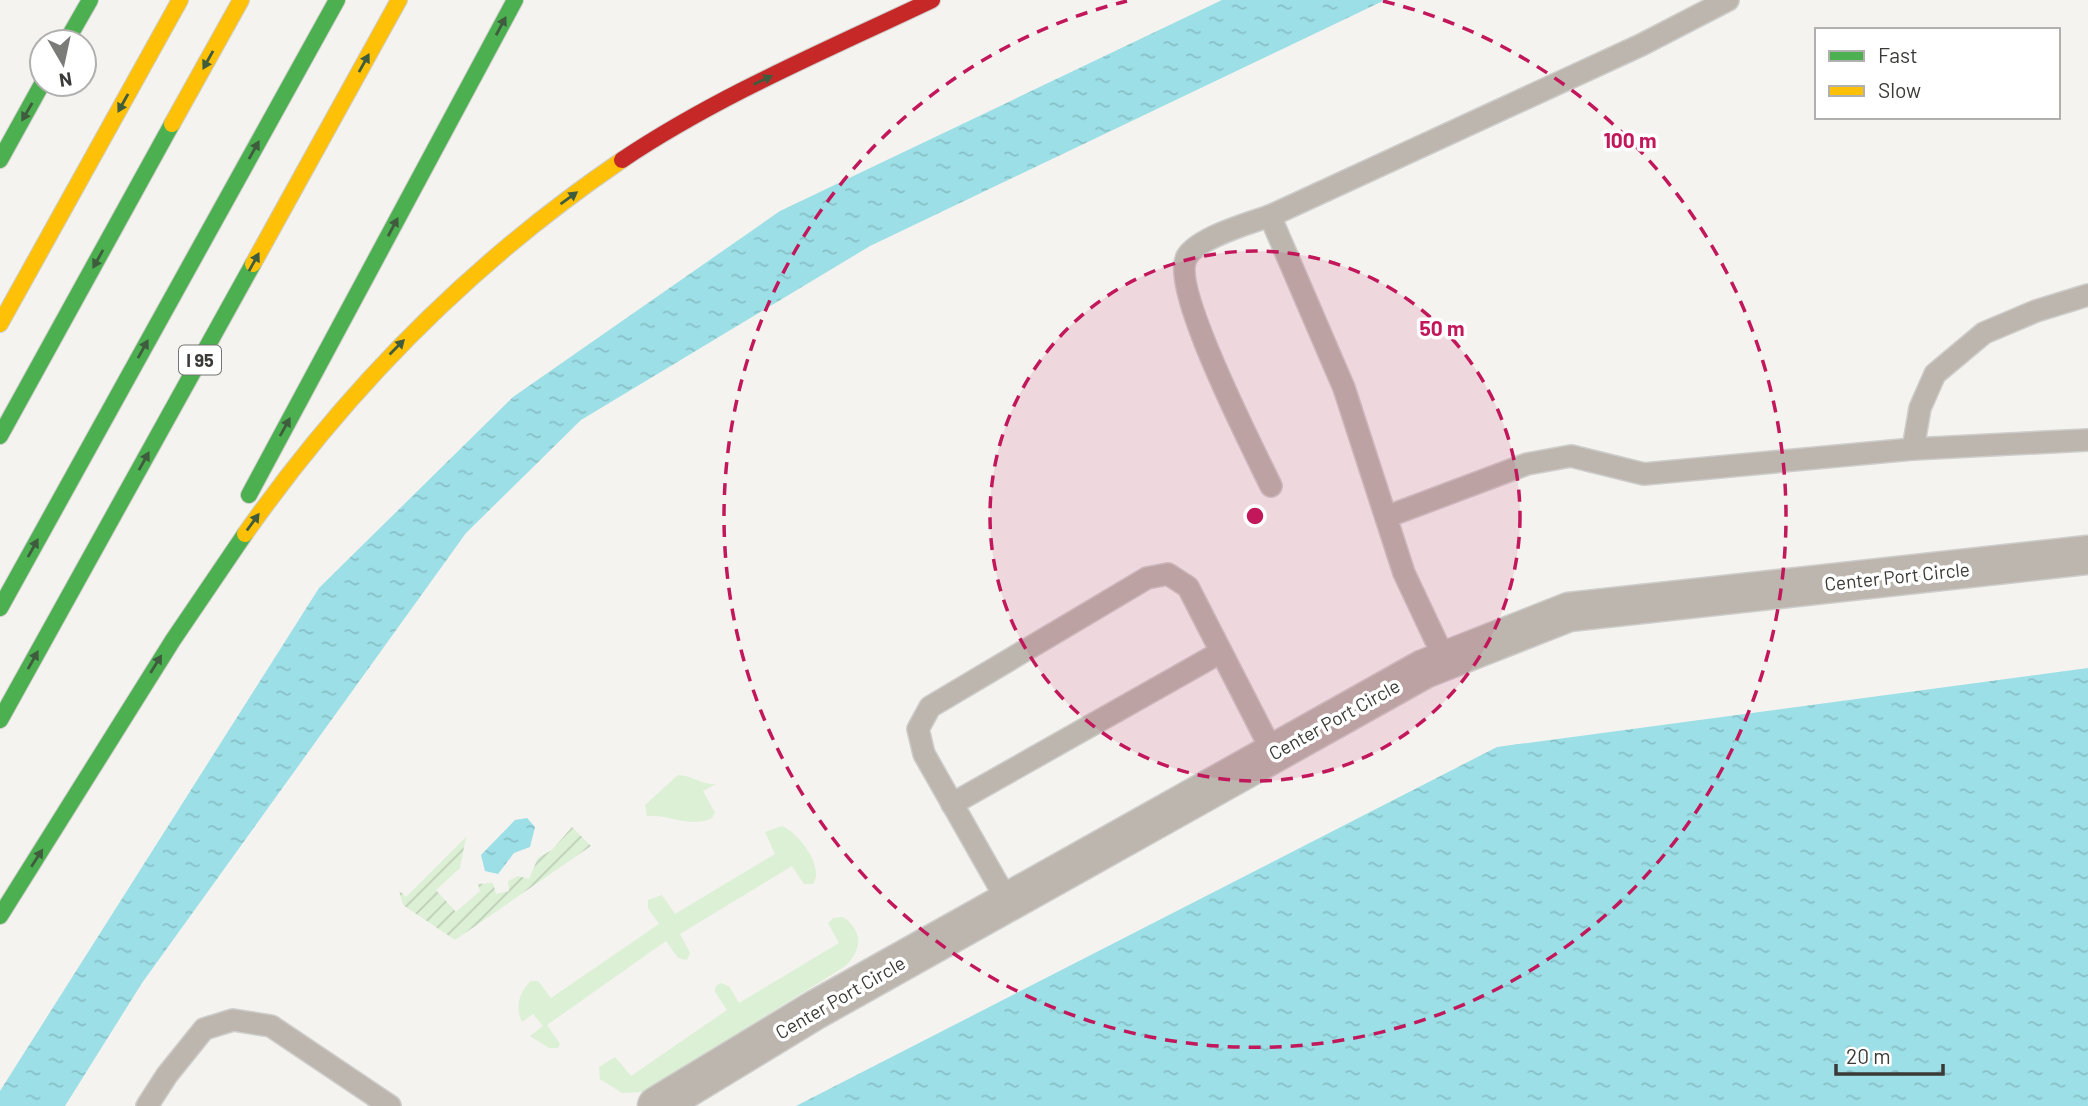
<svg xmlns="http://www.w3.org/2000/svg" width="2088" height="1106" viewBox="0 0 2088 1106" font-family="Barlow,sans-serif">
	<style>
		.grass { fill: #dbf0d4 }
		.garden { fill: url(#garden-furrows) }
		.water { fill: url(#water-ripples) }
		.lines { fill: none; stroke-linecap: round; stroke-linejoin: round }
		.lane-casing { stroke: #cecdcb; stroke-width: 24 }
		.street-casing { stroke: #cecdcb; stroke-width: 41 }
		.fast-casing { stroke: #cecdcb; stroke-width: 18 }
		.slow-casing { stroke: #cecdcb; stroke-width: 18 }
		.jam-casing { stroke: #cecdcb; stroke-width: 18 }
		.lane { stroke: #bcb6ae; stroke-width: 21 }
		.street { stroke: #bcb6ae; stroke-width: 38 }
		.fast { stroke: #4caf50; stroke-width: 16 }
		.slow { stroke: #ffc107; stroke-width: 16 }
		.jam { stroke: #c62828; stroke-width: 16 }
		.oneway { fill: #3f5d3e }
		.ring { fill: none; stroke: #c2185b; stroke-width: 3.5; stroke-dasharray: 12 9 }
		.labels { text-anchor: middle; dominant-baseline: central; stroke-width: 7; stroke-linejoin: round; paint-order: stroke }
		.shield { fill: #fff; stroke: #757573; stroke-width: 2 }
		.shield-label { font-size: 18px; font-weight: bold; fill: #3a3a37 }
		.street-label { font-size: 19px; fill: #3a3a37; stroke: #fff }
		.centre { fill: #c2185b; stroke: #fff; stroke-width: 3.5 }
		.ring-label { font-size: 21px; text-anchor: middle; font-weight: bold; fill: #c2185b; stroke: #fff; stroke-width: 7; stroke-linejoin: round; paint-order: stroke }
	</style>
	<defs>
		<pattern id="garden-furrows" width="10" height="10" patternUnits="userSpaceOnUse" patternTransform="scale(1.75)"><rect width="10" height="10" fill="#dbf0d4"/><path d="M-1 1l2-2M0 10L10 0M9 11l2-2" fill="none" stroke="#bdcfb7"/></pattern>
		<pattern id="water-ripples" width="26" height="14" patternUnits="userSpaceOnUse" patternTransform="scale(1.75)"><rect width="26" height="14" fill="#9cdfe6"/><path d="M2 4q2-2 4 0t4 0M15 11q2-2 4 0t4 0" fill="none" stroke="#87c0c6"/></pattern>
	</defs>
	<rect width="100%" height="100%" fill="#f4f3ef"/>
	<g class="grass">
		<path d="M678,775C692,775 701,785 716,784L703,791L715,813L712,818C690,829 670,814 647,816L645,805Z"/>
		<path d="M782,826C799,833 825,867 813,884H804L792,866L680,934L690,953L687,960L678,958L666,941L547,1025L560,1044L558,1048H549L530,1036L543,1026L533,1014L522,1022C515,1007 519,992 531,981H538L551,998L659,924L648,908V900L662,895L675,914L775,854L765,832Z"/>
		<path d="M843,917C864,931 862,952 844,967L643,1092L622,1093L600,1079L599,1067L615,1057L631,1076L727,1010L715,992L716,986L721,983L729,986L739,1003L839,943L828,923L833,918Z"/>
	</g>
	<path class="garden" d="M572,827L591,846L455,940L403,905L399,890L406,897L466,837L460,868L436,890L456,912L480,891L478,884L493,883L496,894L509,891L508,881L518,876L529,879L538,858L552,850Z"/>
	<g class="water">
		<path d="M1222,0H1385L870,246L581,420L466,533L142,983L65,1106H0V1091L319,588L513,397L780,211Z"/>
		<path d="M2088,668V1106H796L1497,747Z"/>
		<path d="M527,818L535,827L530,847L514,853L498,874L485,871L481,855L515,820Z"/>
	</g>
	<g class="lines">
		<g class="lane-casing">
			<g id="lane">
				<path d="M1270,216C1249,223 1201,237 1188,255C1167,283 1254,450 1271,486"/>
				<path d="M2088,295L2036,311L1984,333L1935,374L1920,408L1913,449L2088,440"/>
				<path d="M1386,517L1527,464L1571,456L1644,474L1913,449"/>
				<path d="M1445,660L1404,573L1344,388L1270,216L1641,45L1728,0"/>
				<path d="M952,804L1221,652"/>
				<path d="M1008,902L924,754L918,729L930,707L1147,578L1168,574L1188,587L1273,753"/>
				<path d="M147,1106L167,1075L204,1029L233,1020L271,1026L390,1106"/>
			</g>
		</g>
		<g class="street-casing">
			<path id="street" d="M657,1106L815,1010L1424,669L1569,612L2088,555"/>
		</g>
		<g class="fast-casing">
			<g id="fast">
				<path d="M66,42L90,0"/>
				<path d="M0,160L42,84"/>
				<path d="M0,436L172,124"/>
				<path d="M249,495L515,0"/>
				<path d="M0,608L337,0"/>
				<path d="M0,720L253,264"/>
				<path d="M0,916L173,640L245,534"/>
			</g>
		</g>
		<g class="slow-casing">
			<g id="slow">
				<path d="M172,124L241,0"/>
				<path d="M253,264L399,0"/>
				<path d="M0,324L180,0"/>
				<path d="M245,534C349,386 472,262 622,160"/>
			</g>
		</g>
		<g class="jam-casing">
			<path id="jam" d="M622,160C719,95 827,50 932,0"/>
		</g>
		<use href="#lane" class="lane"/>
		<use href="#street" class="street"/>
		<use href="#fast" class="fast"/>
		<use href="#slow" class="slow"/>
		<use href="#jam" class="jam"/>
	</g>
	<defs><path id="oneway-solid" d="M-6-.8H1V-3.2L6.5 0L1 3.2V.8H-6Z" transform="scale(1.75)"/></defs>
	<g class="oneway">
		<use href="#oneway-solid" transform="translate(501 26) rotate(-62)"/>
		<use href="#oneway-solid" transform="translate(208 60) rotate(119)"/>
		<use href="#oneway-solid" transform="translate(364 63) rotate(-61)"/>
		<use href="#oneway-solid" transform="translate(763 80) rotate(-25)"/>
		<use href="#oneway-solid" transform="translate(123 103) rotate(119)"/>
		<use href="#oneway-solid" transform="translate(27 112) rotate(120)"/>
		<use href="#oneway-solid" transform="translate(254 150) rotate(-61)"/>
		<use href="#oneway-solid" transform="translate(569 198) rotate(-36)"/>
		<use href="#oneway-solid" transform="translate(393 227) rotate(-62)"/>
		<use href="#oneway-solid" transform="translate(98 259) rotate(119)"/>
		<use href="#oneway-solid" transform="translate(254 262) rotate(-61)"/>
		<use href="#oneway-solid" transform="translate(397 347) rotate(-45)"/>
		<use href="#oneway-solid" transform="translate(143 349) rotate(-61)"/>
		<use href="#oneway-solid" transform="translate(285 427) rotate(-61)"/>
		<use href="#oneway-solid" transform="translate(144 461) rotate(-61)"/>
		<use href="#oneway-solid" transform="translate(253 522) rotate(-54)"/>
		<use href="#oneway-solid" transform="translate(33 548) rotate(-61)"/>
		<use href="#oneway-solid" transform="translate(33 660) rotate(-61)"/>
		<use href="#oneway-solid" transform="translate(156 664) rotate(-58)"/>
		<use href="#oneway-solid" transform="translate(37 858) rotate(-57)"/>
	</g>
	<circle cx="1255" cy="516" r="265" fill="#c2185b" fill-opacity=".12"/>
	<g class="ring">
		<circle cx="1255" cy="516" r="265"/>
		<path d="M1383 1A531 531 0 1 1 1127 1"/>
	</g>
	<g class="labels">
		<rect class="shield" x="179" y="345.5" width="42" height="29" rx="5"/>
		<g class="shield-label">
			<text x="200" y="360">I 95</text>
		</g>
		<g class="street-label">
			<text transform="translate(1897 576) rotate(-6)">Center Port Circle</text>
			<text transform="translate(1334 719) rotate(-29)">Center Port Circle</text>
			<text transform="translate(840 997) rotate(-30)">Center Port Circle</text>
		</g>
	</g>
	<circle cx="1255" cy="516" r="10" class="centre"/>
	<g class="ring-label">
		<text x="1630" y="148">100 m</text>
		<text x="1442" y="336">50 m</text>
	</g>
	<rect x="1815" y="28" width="245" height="91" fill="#ffffff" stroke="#b0b0af" stroke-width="2"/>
	<rect x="1829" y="51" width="35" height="10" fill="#4caf50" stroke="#b0b0af" stroke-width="2"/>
	<text x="1878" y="63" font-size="21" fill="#3a3a37">Fast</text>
	<rect x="1829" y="86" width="35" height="10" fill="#ffc107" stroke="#b0b0af" stroke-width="2"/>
	<text x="1878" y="98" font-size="21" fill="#3a3a37">Slow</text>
	<g transform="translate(63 63) rotate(171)"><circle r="33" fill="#ffffff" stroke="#b0b0af" stroke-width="2"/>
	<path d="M0-5L12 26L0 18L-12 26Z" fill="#7b7b77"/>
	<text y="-10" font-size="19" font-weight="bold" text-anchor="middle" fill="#3a3a37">N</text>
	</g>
	<path d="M1836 1064v10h107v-10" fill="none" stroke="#3a3a37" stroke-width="3.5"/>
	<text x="1846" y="1064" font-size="21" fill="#3a3a37" stroke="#ffffff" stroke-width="5" paint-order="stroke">20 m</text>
</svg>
